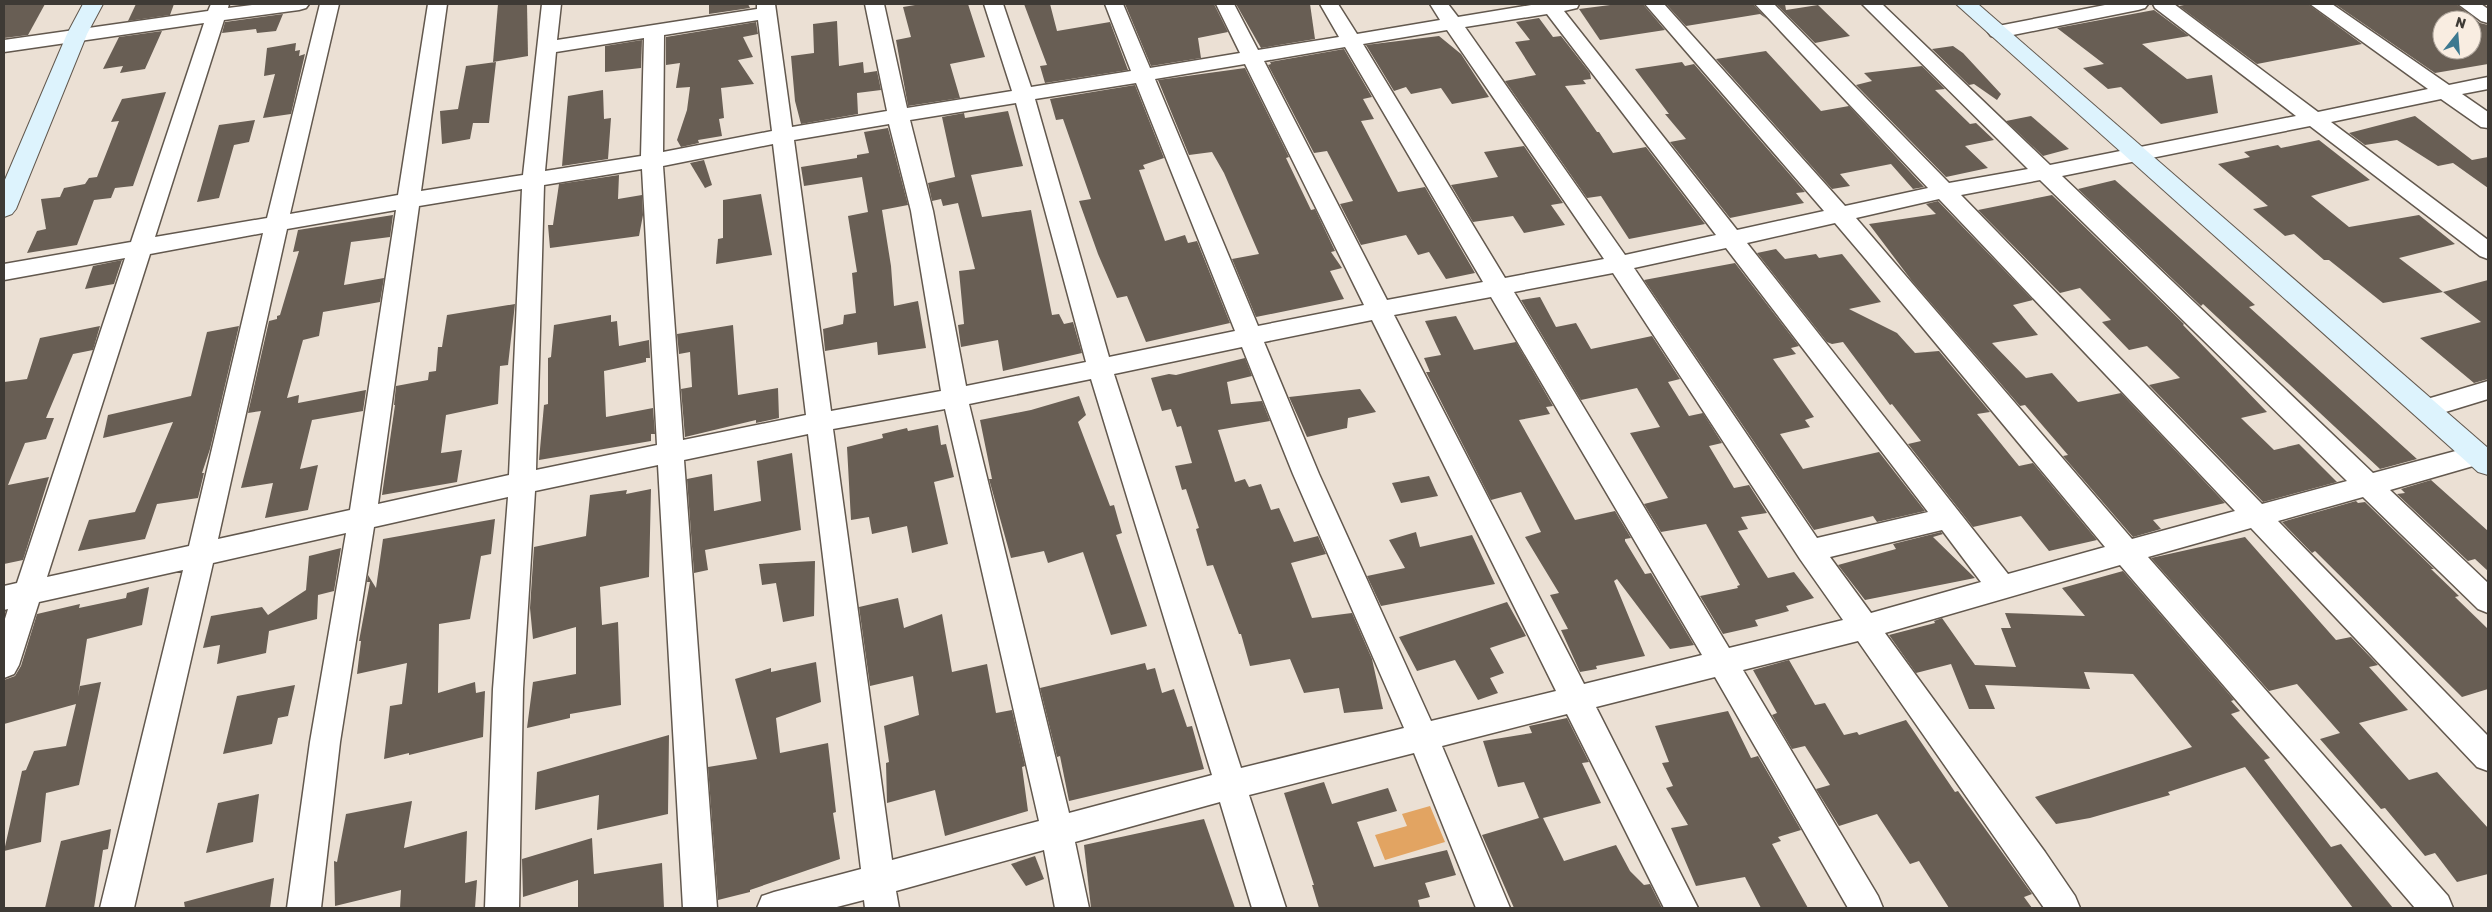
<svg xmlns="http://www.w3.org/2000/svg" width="2492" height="912" viewBox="0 0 2492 912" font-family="Rubik,sans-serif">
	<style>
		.green { fill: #e2a462 }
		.building { fill: #685e54; fill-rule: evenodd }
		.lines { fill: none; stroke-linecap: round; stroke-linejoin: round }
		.street-casing { stroke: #62584e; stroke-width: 3 }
		.secondary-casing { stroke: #62584e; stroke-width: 2 }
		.street { fill: #fff; fill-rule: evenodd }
		.secondary { fill: #ddf3fd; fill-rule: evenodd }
	</style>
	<rect width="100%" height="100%" fill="#ebe0d4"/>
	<path class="green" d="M1430,806L1445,842L1385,860L1375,835L1407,826L1402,814Z"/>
	<g class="building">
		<path d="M4,4H45L28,35L4,38Z"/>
		<path d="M136,4H174L170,15L128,21Z"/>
		<path d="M498,4H527L528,56L493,62Z"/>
		<path d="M709,4H748L750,8L709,14Z"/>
		<path d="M921,4H968L985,57L950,64L960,98L908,106L896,40L911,37L903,7Z"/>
		<path d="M1024,4H1050L1057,31L1110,22L1128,70L1045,83L1040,66L1047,65Z"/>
		<path d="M1125,4H1214L1228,32L1198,38L1201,58L1151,66Z"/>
		<path d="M1236,4H1310L1315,39L1261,48Z"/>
		<path d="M1618,4H1643L1665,30L1600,40L1579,9Z"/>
		<path d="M1666,4H1753L1767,19L1760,14L1686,26Z"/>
		<path d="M1776,4H1785L1786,10L1818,5L1850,36L1815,43Z"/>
		<path d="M2189,4H2308L2362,44L2257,64L2179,6Z"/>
		<path d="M2335,4H2456L2480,23L2488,25V64L2435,73ZM2442,20H2472V50H2442Z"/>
		<path d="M2154,10L2189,36L2142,44L2187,79L2212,75L2218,113L2161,124L2121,87L2108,89L2083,68L2104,64L2057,28Z"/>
		<path d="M283,14L276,31L257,33L256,29L222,33L225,22Z"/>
		<path d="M1539,18L1553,37L1561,36L1590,73L1591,79L1583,80L1586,84L1565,86L1597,132H1599L1613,153L1646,147L1705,224L1629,239L1601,196L1587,198L1505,81L1536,75L1515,42L1530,40L1516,22Z"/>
		<path d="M837,21L839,66L863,62L864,73L877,71L881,90L857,93L858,114L801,124L795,101L791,56L814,53L813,24Z"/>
		<path d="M756,22L758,34L743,37L753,57L738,60L754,84L721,88L724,118L719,119L722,136L698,140L699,143L681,147L677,140L687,110L690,87L676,88L680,63L666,65V37Z"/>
		<path d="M162,31L145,69L120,73L123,66L103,69L119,37Z"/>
		<path d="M1439,36L1461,54L1489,97L1452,104L1441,88L1411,94L1406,87L1394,91L1366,45Z"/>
		<path d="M642,40L641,68L605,72V46Z"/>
		<path d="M296,43L295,51L300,50L299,56L305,54L291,114L263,118L275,74L264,76L267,48Z"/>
		<path d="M1953,46L1963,53L2001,94L1997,100L1974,84L1969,85L1932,49Z"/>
		<path d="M1344,49L1372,97L1363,99L1374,119L1361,121L1398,192L1425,187L1475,273L1446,279L1429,252L1418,255L1406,235L1361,245L1340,204L1353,201L1327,151L1314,153L1268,65L1271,64L1270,62Z"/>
		<path d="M1766,51L1821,111L1849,106L1924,187L1913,189L1891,164L1840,174L1850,186L1832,189L1716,59Z"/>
		<path d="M496,62L489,123H473L470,139L442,144L440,111L458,109L466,66Z"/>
		<path d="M1682,62L1685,66L1694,64L1805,192L1796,193L1804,203L1730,218L1670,142L1686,139L1665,114H1669L1635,69Z"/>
		<path d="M1922,66L1945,89L1935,90L1970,124L1976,123L1994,140L1965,146L1988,168L1946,177L1856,85L1872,81L1864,73Z"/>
		<path d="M1245,68L1289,157L1286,158L1311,210L1315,209L1335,251L1331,252L1342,268L1330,271L1344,299L1256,317L1232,259L1259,254L1224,173L1212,152L1189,155L1158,80Z"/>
		<path d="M1135,85L1164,158L1143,165L1145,169L1139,170L1165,241L1185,235L1188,243L1197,241L1230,323L1146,342L1127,296L1117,298L1098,254L1079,201L1091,199L1063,119L1056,120L1050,99Z"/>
		<path d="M603,90L604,119L611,118L608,159L562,166L568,96Z"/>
		<path d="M166,92L133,186L115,188L111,198L94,200L77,245L27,253L37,231L46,229L41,199L60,197L64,188L85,184L89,178L97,177L119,121L111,122L122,99Z"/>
		<path d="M1008,111L1023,166L971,175L982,217L1031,210L1052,315L1059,314L1064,324L1073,322L1082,353L1003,371L998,340L961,347L958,325L964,324L959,271L975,269L958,203L943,206L941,199L932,201L928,183L955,177L942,117L964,113L965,118Z"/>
		<path d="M2031,116L2069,149L2043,156L2006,121Z"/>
		<path d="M2415,116L2472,160L2488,157V188L2453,163L2438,166L2397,140L2365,145L2349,133Z"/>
		<path d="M255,120L249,142L234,145L219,198L197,202L219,125Z"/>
		<path d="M888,128L908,205L882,210L891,266L894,306L918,301L926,348L878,355L877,342L825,351L823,329L843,324L844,315L856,313L852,273L857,272L848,216L868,212L862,177L804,186L801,167L857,158V155L869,153L864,132Z"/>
		<path d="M2319,140L2370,180L2311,196L2349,227L2419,215L2455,244L2399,258L2443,292L2383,303L2329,260H2324L2294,234L2285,236L2253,209L2268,206L2218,164L2250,157L2244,152L2278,145L2281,148Z"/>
		<path d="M1524,146L1563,203L1551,205L1565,225L1524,233L1513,216L1473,222L1451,185L1498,177L1484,152Z"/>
		<path d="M704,160L712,185L705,188L690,163Z"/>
		<path d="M619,175L618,199L642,195L643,215L639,236L550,248L548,225H553L559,184Z"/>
		<path d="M2115,180L2255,305L2249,307L2417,459L2380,469L2203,304L2201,306L2078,189Z"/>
		<path d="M761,194L772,255L716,264L718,239L723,238V200Z"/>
		<path d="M2052,195L2184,324L2183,325L2267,412L2241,418L2274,450L2299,444L2337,482L2263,502L2149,385L2180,378L2147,346L2129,350L2102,322L2111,320L2080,288L2060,293L1978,210Z"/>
		<path d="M1938,201L2033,300L2013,305L2038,335L1992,343L2026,378L2052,373L2078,402L2121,393L2225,503L2153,520L2161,529L2133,537L2063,456L2068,455L2025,405L2020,406L1912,281L1869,224L1936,214L1926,204Z"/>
		<path d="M393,215L390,237L351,242L344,285L384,278L380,302L323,312L319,336L303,340L287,398L299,395L298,403L366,390L363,411L312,420L300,469L318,465L308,510L265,518L273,483L241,488L261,411L248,413L269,321L277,319V316L280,315L299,251L293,252L298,230Z"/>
		<path d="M1776,249L1785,259L1816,254L1819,258L1842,254L1881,302L1849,309L1897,333L1915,353L1939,351L1990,412L1977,414L2019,466L2033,463L2097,540L2049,551L2021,516L1973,527L1908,444L1921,441L1892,404L1890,405L1843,342L1832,344L1827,342L1757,253Z"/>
		<path d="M122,260L114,284L85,289L93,266Z"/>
		<path d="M1735,263L1799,346L1791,348L1796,354L1773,359L1814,417L1805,420L1810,427L1780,434L1803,469L1879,452L1925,511L1877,522L1873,516L1814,530L1644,280Z"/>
		<path d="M2488,280V379L2474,383L2420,338L2481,322L2443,292Z"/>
		<path d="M1540,297L1556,327L1576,323L1591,349L1652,336L1680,379L1668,382L1689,416L1703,413L1722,443L1709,446L1734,488L1749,485L1767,513L1741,517L1748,529L1738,531L1768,578L1794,572L1814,598L1786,606L1789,611L1755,620L1758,626L1723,634L1700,596L1738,588L1737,586L1740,585L1706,524L1661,532L1644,504L1668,498L1630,433L1660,427L1637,388L1581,400L1521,300Z"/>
		<path d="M515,304L508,365L500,366L498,404L446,415L441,453L462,450L457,482L382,495L395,405H394L396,386L428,380L429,372L436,371L438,347H442L447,315Z"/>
		<path d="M611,315V322L617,321L619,346L649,340L650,358H646V362L604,371L606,417L653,408L655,434H651V441L539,460L544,405L548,404V358L551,357L554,325Z"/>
		<path d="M1456,316L1474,350L1516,342L1553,406L1546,407L1550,414L1519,420L1575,520L1615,511L1631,538L1625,539V541L1645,574L1651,573L1694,645L1670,649L1617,579L1614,581L1645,656L1596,666L1597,669L1580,672L1561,630L1568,629L1550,595L1559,593L1525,537L1541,532L1521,492L1491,500L1426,372H1430L1424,358L1441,355L1425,321Z"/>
		<path d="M733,325L738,395L778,388L779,418L756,423V420L685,437L681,389L692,387L690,352L679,354L677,334Z"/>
		<path d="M100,326L93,350L73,354L46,418H54L46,439L25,443L8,485L49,477L23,560L4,564V382L27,379L40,338Z"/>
		<path d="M239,326L210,449L202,473H204L198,498L157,504L145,539L78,551L89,520L135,512L173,422L103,438L108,415L191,396L207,332Z"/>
		<path d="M1245,358L1252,376L1227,382L1231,404L1262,401L1270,421L1218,430L1235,482L1245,479L1249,487L1261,484L1271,510L1279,508L1294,542L1318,536L1326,554L1291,563L1312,618L1352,613L1372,659L1383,709L1344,713L1339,688L1304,693L1290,659L1250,666L1241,634H1239L1213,565L1207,566L1196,529L1199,528L1186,489L1182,490L1175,466L1192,463L1181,426L1177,427L1171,409L1162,411L1151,378L1169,374L1176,375Z"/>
		<path d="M1360,389L1376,412L1348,418L1347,428L1307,437L1289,397Z"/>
		<path d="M1079,396L1086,415L1078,422L1110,506L1114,505L1122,533L1116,535L1147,626L1111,635L1083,552L1048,563L1044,551L1011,558L989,479H992L980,420L1031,410Z"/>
		<path d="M938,425L941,445L946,444L954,477L934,482L948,544L912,553L907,526L872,534L869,517L851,520L847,447L883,438L882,434L907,428L908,431Z"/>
		<path d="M792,453L801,530L705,550L708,570L694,573L687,479L712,474L714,511L761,501L757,461Z"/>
		<path d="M1429,476L1438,496L1401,503L1392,483Z"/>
		<path d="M2431,480L2488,531V571L2475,559L2468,561L2397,494L2405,493L2401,489Z"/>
		<path d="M651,489L649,577L600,587L602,625L618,622L621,705L570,714V718L527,728L533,682L576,674V627L533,639L530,608L534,547L586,536L590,495L627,490L626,494Z"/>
		<path d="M2356,501L2358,503L2365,502L2434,569H2431L2459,596L2455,597L2488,629V689L2462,697L2315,551L2312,553L2282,522Z"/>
		<path d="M495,519L491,554L481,556L470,619L439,624L438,693L475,682L476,693L485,691L483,737L409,755V753L384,759L390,706L402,704L407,663L357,674L361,641H359L370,582H367L368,575L376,588L383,539Z"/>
		<path d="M1416,532L1420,547L1472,535L1495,584L1381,606L1367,576L1405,568L1389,540Z"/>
		<path d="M1941,532L1943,534L1933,537L1975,578L1865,600L1838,565L1896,549L1893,544Z"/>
		<path d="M2245,537L2336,640L2351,637L2378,665L2369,667L2408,710L2359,723L2409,780L2437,772L2488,828V874L2457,882L2435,853L2425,856L2385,808L2381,809L2320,739L2340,733L2297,684L2269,691L2151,558Z"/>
		<path d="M341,548L334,591L318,595L317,619L269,631L266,653L217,664L220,645L203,648L211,616L262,607L268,615L306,590L309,556Z"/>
		<path d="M815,561L814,616L783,622L776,583L762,585L759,564Z"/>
		<path d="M2123,571L2234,700L2231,701L2240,711L2231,714L2270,758L2264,760L2331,847L2341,844L2393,908H2353L2245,767L2168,792L2170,795L2090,818L2056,824L2035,797L2192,747L2133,674L2084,672L2090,689L1985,685L1995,709H1969L1951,664L1916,673L1889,635L1935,623L1934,621L1942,618L1975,665L2016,667L2001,628H2011L2005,613L2085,616L2062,588Z"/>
		<path d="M149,587L142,625L87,639L78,696L80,686L101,682L79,785L46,793L41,842L4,851L22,771L26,770L34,751L66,746L76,704L4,724V680L15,676L21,666L37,614L80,604L79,608L126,598L127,593Z"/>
		<path d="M898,598L904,628L942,614L952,672L987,664L996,713L1012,710L1025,766L1022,767L1028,811L945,836L935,790L887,803L886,763L889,762L884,726L919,715L913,676L870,686L859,607Z"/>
		<path d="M1507,602L1526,636L1490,648L1504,673L1490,678L1498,693L1478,700L1455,660L1417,671L1399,637Z"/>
		<path d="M1789,660L1815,705L1825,703L1844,735L1857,732L1859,735L1906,720L1955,792L1958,791L2032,894L2024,897L2032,908H1949L1919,861L1910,864L1877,814L1839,826L1816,789L1830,785L1805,746L1792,749L1772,715L1777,713L1753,670Z"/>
		<path d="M816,662L821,702L776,718L780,753L828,743L836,812L833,813L840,859L750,890V892L718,900L708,767L757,759L735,679L771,668V672Z"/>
		<path d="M1145,663L1147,670L1155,668L1162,693L1174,689L1187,727L1192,726L1204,769L1069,801L1060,756L1057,757L1040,688Z"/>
		<path d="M295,685L288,716L278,718L272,744L223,754L237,696Z"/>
		<path d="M1728,711L1751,758L1758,756L1801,830L1778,837L1781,841L1772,844L1808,908H1761L1745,877L1696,886L1671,828L1688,825L1666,788L1673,786L1662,763L1669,762L1655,726Z"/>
		<path d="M1567,718L1589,762L1582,763L1601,803L1543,818L1564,861L1616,845L1630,871L1644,885L1650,884L1662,908H1514L1482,835L1539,818L1524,782L1498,787L1483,741L1532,733L1529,726Z"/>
		<path d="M669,735L668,814L597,830L599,795L535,810L537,772Z"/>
		<path d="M1324,782L1332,804L1388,788L1397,811L1357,822L1374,867L1447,850L1456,875L1425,883L1430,897L1418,900L1420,908H1319L1312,885H1314L1284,793Z"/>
		<path d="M259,794L253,842L206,853L218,803Z"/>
		<path d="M412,801L404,848L467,831L465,883L477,880L475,908H400L401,890L335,906L334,861L337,862L346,814Z"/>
		<path d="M1204,819L1235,908H1091L1084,845Z"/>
		<path d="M111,829L108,849L103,850L94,908H45L61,841Z"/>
		<path d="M592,838L594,874L662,863L664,908H578V880L523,897L522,859Z"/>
		<path d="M1035,856L1044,879L1026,886L1011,864Z"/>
		<path d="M274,878L270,908H185L184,902Z"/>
	</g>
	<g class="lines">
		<g class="street-casing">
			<g id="street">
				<path d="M211,4H229L228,8L260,4H309L306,8L299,10L224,20L155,237L267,218L320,4H339L290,214L398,195L428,4H447L421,191L523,175L542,4H561L557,40L757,9V4H775L792,127L887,111L865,4H884L907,108L1012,91L984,4H1003L1031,87L1131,71L1105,4H1123L1150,68L1240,53L1216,4H1234L1258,50L1339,37L1320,4H1338L1357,34L1440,20L1430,4H1448L1458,17L1537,4H1579L1577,8L1564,11L1737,230L1824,211L1645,4H1664L1845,206L1928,188L1755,4H1774L1949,183L2028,169L1862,4H1882L2050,165L2296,116L2155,8L2153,4H2174L2318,112L2428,89L2310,4H2332L2449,85L2488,77V89L2462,94L2488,112V128L2481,127L2441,99L2331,122L2488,240V259L2480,256L2310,126L2062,176L2373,473L2478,445L2488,450L2487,462L2390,490L2488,583V613L2478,609L2363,497L2278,521L2488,736V771L2477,767L2251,528L2148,557L2448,896L2453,908H2415L2120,565L1885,633L2045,852L2075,896L2080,908H2044L1858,641L1743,670L1878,896L1883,908H1848L1715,677L1596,707L1698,908H1664L1567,714L1442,746L1510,908H1476L1414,753L1249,795L1286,908H1252L1220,802L1075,842L1089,908H1055L1044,850L896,891L899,908H865L864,900L833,908H757L762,896L774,892L861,869L808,434L684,460L717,908H683L658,465L535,491L523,689L519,908H485L493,689L508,497L374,527L340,742L321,908H287L310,742L346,533L213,563L134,908H100L183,570L39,602L19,665L14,674L4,678V622L8,609L4,610V586L17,583L125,258L4,280V264L131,242L204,23L4,52V40L208,11ZM1547,14L1716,235L1625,255L1465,27ZM758,20L772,131L663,152L664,35ZM1447,30L1604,259L1505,278L1363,44ZM644,38L641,156L545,171L556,52ZM1345,47L1483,282L1387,300L1264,61ZM1245,64L1364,305L1258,326L1155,79ZM1136,83L1235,331L1109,357L1035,99ZM1016,103L1086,362L966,386L933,211L910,120ZM889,124L911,211L941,391L831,411L794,140ZM773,144L806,415L683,440L663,166ZM642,169L657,445L536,470L544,185ZM2040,180L2347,481L2262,504L1961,195ZM522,189L509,475L378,504L419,206ZM1939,199L2235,511L2132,539L1856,218ZM396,210L350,510L218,539L287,229ZM1835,223L1869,263L2105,547L2008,574L1747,243ZM263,233L189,546L47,577L150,254ZM1726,248L1928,512L1817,538L1634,268ZM1613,273L1800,559L1843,620L1729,648L1514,292ZM1491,297L1702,655L1584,684L1394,315ZM1372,320L1556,691L1431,721L1319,474L1264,342ZM1242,347L1293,474L1404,728L1241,768L1114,374ZM1091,379L1212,775L1069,813L969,404ZM945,409L1039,821L892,860L833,429ZM1942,530L1981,582L1871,613L1830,557Z"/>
				<path d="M2110,4H2148L2145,8L2138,10L1998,38L1991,36L1988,32L1991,28L1998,26Z"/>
				<path d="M2458,4H2481L2488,9V23L2481,21Z"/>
				<path d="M2488,381V399L2426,418L2417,416L2413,409L2417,402Z"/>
			</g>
		</g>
		<g class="secondary-casing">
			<g id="secondary">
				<path d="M83,4H103L87,34L16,209L12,214L4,217V182L67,34Z"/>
				<path d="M1956,4H1978L2488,448V475L2478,472Z"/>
			</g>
		</g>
		<use href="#street" class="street"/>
		<use href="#secondary" class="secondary"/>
	</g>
	<rect width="2492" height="912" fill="none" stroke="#3e3a35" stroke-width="10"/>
	<g transform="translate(2457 35) rotate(17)"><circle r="24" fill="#f9ede1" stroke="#aea59c"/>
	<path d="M0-4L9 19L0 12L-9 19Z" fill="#3d7990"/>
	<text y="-8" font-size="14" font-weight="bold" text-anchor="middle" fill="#3e3a35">N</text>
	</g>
</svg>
